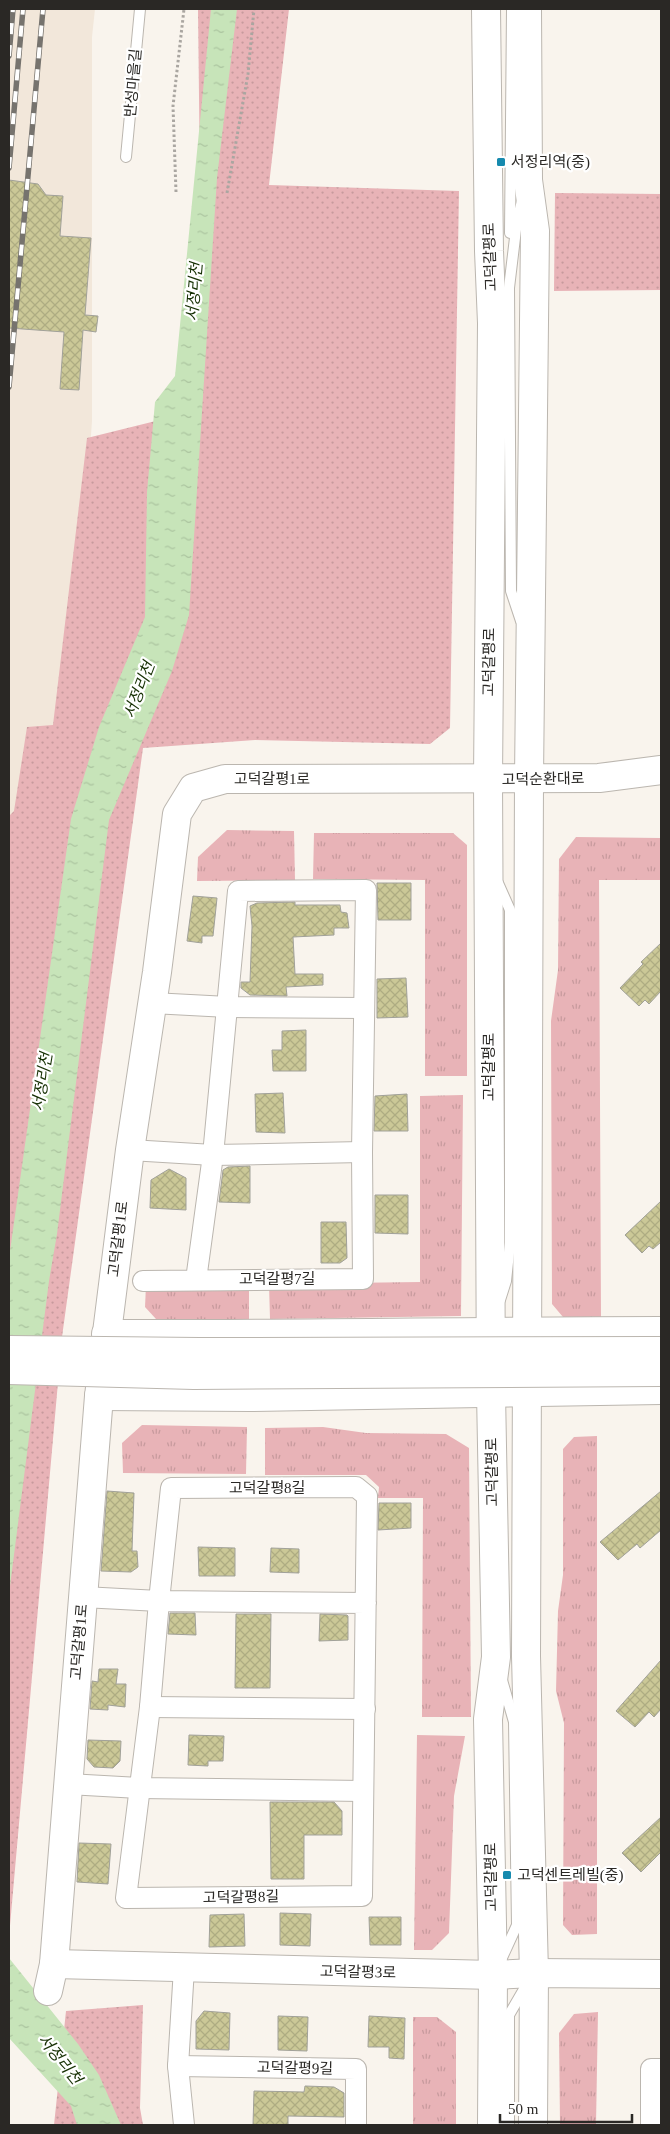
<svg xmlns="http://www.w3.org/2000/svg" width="670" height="2134" viewBox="0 0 670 2134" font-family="'Times New Roman','Noto Sans KR',serif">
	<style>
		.built { fill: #f2e7da }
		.grass { fill: url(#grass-tufts) }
		.park { fill: url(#park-dots) }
		.water { fill: url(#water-ripples) }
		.building { fill: url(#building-cross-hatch); stroke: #a1a199 }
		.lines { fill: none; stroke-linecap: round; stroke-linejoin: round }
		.lane-casing { stroke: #bbb6af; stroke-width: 12 }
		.street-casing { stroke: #bbb6af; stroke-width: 22 }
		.secondary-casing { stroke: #bbb6af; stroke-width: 30 }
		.path { stroke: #aaa6a1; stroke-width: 3; stroke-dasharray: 2.5 2.5; stroke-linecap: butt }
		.lane { stroke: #fff; stroke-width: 10 }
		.street { stroke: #fff; stroke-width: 20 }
		.secondary { stroke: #fff; stroke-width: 28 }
		.rail-casing { stroke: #76736e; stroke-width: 5.5 }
		.rail { stroke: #fff; stroke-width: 4; stroke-dasharray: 11; stroke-linecap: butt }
		.secondary-bridge-casing { stroke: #bbb6af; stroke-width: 30; stroke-linecap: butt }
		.secondary-bridge { stroke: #fff; stroke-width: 28 }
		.poi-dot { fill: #168aae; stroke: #fff; stroke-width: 2 }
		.labels { text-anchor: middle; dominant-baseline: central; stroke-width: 4.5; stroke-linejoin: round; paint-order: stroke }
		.street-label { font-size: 15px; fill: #2a2825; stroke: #fff }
		.poi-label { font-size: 15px; fill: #2a2825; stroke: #fff; text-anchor: start }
		.water-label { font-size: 16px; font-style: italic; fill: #173104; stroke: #fff }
	</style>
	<defs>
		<pattern id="grass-tufts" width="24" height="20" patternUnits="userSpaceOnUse" patternTransform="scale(1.25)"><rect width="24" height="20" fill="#e8b3b7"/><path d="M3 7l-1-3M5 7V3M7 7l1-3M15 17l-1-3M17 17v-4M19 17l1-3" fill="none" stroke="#c79a9d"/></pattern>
		<pattern id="park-dots" width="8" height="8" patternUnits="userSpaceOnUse" patternTransform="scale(1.25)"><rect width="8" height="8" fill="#e8b3b7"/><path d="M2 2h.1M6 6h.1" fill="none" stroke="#c79a9d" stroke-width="1.8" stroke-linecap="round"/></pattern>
		<pattern id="water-ripples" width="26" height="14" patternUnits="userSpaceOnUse" patternTransform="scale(1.25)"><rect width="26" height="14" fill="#c7e4b9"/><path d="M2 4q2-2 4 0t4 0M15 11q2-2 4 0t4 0" fill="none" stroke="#abc49f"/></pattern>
		<pattern id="building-cross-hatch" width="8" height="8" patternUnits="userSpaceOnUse" patternTransform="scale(1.25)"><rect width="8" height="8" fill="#cbc897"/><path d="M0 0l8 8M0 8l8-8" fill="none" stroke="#aeac82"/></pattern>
	</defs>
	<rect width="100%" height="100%" fill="#f9f4ed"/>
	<path class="built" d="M9,9H95L92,37V421L80,586L46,778L9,954Z"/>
	<g class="grass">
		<path d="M227,830L294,831L295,880L197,881L198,857Z"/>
		<path d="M314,833H453L467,845V1076H425V880L313,879Z"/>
		<path d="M576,837L661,838V880H599L601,1318L563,1317L552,1304L551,1021L558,970L559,859Z"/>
		<path d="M463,1095L461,1316L270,1319L269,1284L420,1282V1096Z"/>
		<path d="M249,1284V1319H156L145,1307L146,1286Z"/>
		<path d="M142,1425L247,1427L246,1474L123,1473L122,1443Z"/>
		<path d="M323,1427L366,1433L446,1434L469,1448L471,1717H422L423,1498H378L379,1487L366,1475H265V1428Z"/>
		<path d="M597,1436V1934L572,1935L563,1925L564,1723L556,1691L558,1611L563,1575V1449L574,1437Z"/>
		<path d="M417,1735L465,1736L454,1796L449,1933L432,1950H414Z"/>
		<path d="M598,2012L596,2125H560L559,2033L574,2014Z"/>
		<path d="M413,2017H437L456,2032V2125H413Z"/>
	</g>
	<g class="park">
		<path d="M198,9H289L269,185L459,191L450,728L430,744L255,740L143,748L62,1337L9,1937V816L14,811L27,727L53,725L87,438L188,413L200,183Z"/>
		<path d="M555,193L661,194V290L554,291Z"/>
		<path d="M143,2005L140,2108L143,2125H54L66,2011Z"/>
	</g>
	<g class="water">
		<path d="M211,9H237L217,178L189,615L172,671L109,820L57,1234L49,1281L9,1594V1258L71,819L99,727L145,617L147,492L155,402L175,376Z"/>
		<path d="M9,1958L78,2044L99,2075L121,2125H77L71,2106L9,2038Z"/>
	</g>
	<g class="building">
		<path d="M9,180L38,184L46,195L63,196L60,236L91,238L85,315L98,316L96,332L83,330L79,390L60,389L64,332L9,328Z"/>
		<path d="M377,883H411V920H378Z"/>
		<path d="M193,896L217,898L213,936H202V943L187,941Z"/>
		<path d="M295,902V905H340L341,912L347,913L349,928H334V935L293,937L295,974H323V985L286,987L287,996L250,995L241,988V982H250L252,926L250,906L257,903Z"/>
		<path d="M661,943V991L649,1004L645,1000L639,1006L620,988L643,964L641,962Z"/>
		<path d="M406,978L408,1017L377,1018V979Z"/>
		<path d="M306,1030V1071H273L272,1050H282V1031Z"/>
		<path d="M283,1093L285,1133L256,1132L255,1094Z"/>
		<path d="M407,1094L408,1131H374L375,1096Z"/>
		<path d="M250,1166V1203L219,1202L223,1170L228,1167Z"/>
		<path d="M169,1169L186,1178V1210L150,1208L151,1180Z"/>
		<path d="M375,1195H408V1234L375,1233Z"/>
		<path d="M661,1201V1242L653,1249L649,1246L642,1253L625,1235Z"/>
		<path d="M321,1222H346L347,1258L340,1263H321Z"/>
		<path d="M107,1491L134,1493L132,1551H137L138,1567L131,1572L101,1571Z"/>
		<path d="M661,1491V1530L640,1548L637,1544L618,1560L600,1542Z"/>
		<path d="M379,1503H411V1528L378,1530Z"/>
		<path d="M198,1547L235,1548V1576H199Z"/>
		<path d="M271,1548L299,1549V1573L270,1572Z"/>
		<path d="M170,1613H195L196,1635L168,1634Z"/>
		<path d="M236,1614H271L270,1688H235Z"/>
		<path d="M320,1614L347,1615L348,1616V1640L319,1641Z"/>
		<path d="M661,1660V1709L654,1717L649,1712L635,1727L616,1711Z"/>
		<path d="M99,1669H118L116,1684H126L125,1707L108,1705V1710L90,1709L92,1681L98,1682Z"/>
		<path d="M189,1735L224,1736L223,1761H208V1766L188,1765Z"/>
		<path d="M88,1740L121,1741L120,1761L113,1768L94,1767L87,1759Z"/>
		<path d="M270,1802H334L342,1811V1835H304V1879H271Z"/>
		<path d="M661,1817V1852L641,1872L622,1853Z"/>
		<path d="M79,1843L111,1844L108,1884L77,1882Z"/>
		<path d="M280,1913L311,1914L310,1946L280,1945Z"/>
		<path d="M244,1914L245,1946L209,1947L210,1915Z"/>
		<path d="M369,1917H401V1945H370Z"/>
		<path d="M204,2011L230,2013L229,2050L196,2049V2021Z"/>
		<path d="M278,2016L308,2017L307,2051L278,2050Z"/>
		<path d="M369,2016L405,2018L404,2059L389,2058V2047H368Z"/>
		<path d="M305,2086L334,2087L344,2093V2117L288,2116V2125H253L254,2091L304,2092Z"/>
	</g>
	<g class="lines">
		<g class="lane-casing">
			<g id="lane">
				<path d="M126,157L140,9"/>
				<path d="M510,233L512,9"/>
				<path d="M521,621L511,591L509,288L517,221L522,201"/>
				<path d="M498,883L510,910V1243L506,1281L500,1300"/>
				<path d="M501,1960L517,1925L514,1722L502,1680"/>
				<path d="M509,2125V2015L527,1984"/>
			</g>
		</g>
		<g class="street-casing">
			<g id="street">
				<path d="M152,1003L228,1007L364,1008"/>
				<path d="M130,1150L213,1155L362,1152"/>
				<path d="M143,1281L363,1279L362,1152L366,890L238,891L213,1155L196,1280"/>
				<path d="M83,1597L159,1601L150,1707L126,1898L362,1896L367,1496L356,1487L171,1488L159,1601L366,1603"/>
				<path d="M150,1707L365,1709"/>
				<path d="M68,1784L139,1788L363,1791"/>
				<path d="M184,1968L178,2066L184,2125"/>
				<path d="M178,2066L356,2069V2125"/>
				<path d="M651,2125V2069H661"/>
			</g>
		</g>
		<g class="secondary-casing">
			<g id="secondary">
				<path d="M486,9L489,251L492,323L488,779L491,1393L496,1657L488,1719L493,1975L492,2125"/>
				<path d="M527,9L528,180L535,231L529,779L526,1656L534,1973L533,2125"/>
				<path d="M106,1334C291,1335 476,1331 661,1331"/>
				<path d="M99,1396L249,1397L661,1390"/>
				<path d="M54,1964L493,1975L534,1973L661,1974"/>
				<path d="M48,1991L54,1964L99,1396L130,1150L157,972L177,814L193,788L225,779L599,778L661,770"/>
			</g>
		</g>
		<g class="path">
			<path d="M176,192L173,106L184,9"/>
			<path d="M227,193L248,74L254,9"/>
		</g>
		<use href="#lane" class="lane"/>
		<use href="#street" class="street"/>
		<use href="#secondary" class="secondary"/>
		<g class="rail-casing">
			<g id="rail">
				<path d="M9,56L13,9"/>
				<path d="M9,168L23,9"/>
				<path d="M9,387L43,9"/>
			</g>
		</g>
		<use href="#rail" class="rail"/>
		<g class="secondary-bridge-casing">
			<g id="secondary-bridge">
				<path d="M9,1350L199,1352L661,1351"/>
				<path d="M9,1370L194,1375L661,1372"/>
			</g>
		</g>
		<use href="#secondary-bridge" class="secondary-bridge"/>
	</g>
	<g class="poi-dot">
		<rect x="496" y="157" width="10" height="10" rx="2.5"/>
		<rect x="502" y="1870" width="10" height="10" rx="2.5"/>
	</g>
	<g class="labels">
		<g class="street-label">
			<text transform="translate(133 83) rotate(-85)">반성마을길</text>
			<text transform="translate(490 257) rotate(-92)">고덕갈평로</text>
			<text transform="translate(489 662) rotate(-89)">고덕갈평로</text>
			<text x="272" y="779">고덕갈평1로</text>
			<text transform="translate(543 779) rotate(-1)">고덕순환대로</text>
			<text transform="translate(489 1067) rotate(-90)">고덕갈평로</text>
			<text transform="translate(118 1239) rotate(-83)">고덕갈평1로</text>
			<text x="277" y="1279">고덕갈평7길</text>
			<text transform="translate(492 1472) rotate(-91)">고덕갈평로</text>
			<text x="267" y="1488">고덕갈평8길</text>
			<text transform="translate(79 1642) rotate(-85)">고덕갈평1로</text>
			<text transform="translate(491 1877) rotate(-91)">고덕갈평로</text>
			<text transform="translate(241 1897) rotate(-1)">고덕갈평8길</text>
			<text transform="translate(358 1972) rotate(1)">고덕갈평3로</text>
			<text transform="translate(295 2068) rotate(1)">고덕갈평9길</text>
		</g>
		<g class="poi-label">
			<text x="511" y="162">서정리역(중)</text>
			<text x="517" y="1875">고덕센트레빌(중)</text>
		</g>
		<g class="water-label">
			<text transform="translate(194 292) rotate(-85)">서정리천</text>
			<text transform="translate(139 690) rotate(-69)">서정리천</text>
			<text transform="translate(42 1082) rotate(-81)">서정리천</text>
			<text transform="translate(60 2059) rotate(51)">서정리천</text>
		</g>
	</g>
	<rect width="670" height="2134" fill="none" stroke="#2a2825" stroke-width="20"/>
	<path d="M500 2114v8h132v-8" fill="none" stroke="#2a2825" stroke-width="2.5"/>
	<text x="508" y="2114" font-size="15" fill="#2a2825" stroke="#ffffff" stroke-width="4" paint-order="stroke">50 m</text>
</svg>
